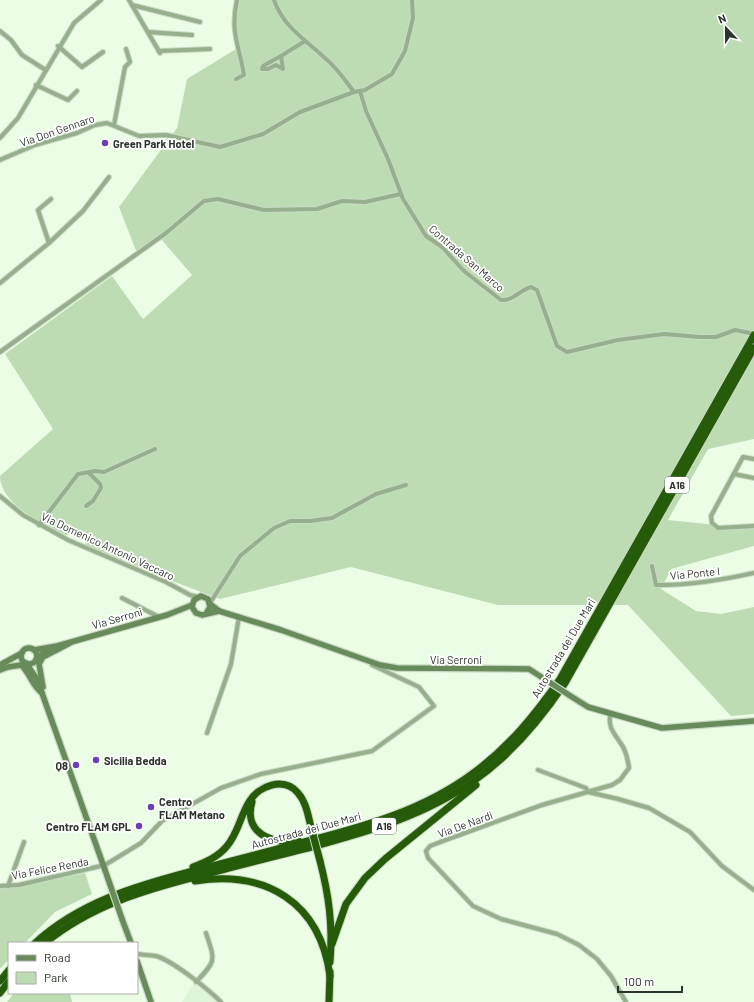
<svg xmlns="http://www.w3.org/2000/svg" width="754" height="1002" viewBox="0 0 754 1002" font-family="Barlow,sans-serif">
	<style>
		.built { fill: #def5d7 }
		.green { fill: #bedcb4 }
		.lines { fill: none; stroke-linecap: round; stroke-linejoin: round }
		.street-casing { stroke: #cad9c4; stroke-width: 6 }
		.secondary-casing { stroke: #cad9c4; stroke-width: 8 }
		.highway-casing { stroke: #cad9c4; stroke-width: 9 }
		.street { stroke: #96af8d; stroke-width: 4 }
		.secondary { stroke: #678b5a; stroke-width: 5.5 }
		.highway { stroke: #265b0a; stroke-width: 7 }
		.secondary-bridge-casing { stroke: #cad9c4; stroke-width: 8; stroke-linecap: butt }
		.highway-bridge-casing { stroke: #cad9c4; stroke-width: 9; stroke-linecap: butt }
		.secondary-bridge { stroke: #678b5a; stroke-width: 5.5 }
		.highway-bridge { stroke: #265b0a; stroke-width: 7 }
		.poi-dot { fill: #6b3eb6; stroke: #fff; stroke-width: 1.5 }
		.labels { text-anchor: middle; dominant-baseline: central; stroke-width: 3.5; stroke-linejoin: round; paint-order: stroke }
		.shield { fill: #fff; stroke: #6c716b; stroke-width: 1 }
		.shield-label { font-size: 10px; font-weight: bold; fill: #2d342b }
		.street-label { font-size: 11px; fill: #2d342b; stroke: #fff }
		.poi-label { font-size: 11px; font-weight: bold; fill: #2d342b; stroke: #fff; text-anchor: start }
	</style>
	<rect width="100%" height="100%" fill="#ecfde6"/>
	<path class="built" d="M195,981L221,1002H182Z"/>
	<g class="green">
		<path d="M236,0H754V439L708,449L668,520L754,529V546L671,569L661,589L696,611L721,614L754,607V714L731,716L628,605H498L351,567L220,599L124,563L85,545L86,541L69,534L63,536C42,524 0,503 0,476L53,429L5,354L112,276L143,319L192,275L161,239L137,253L119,207L177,128L187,79L236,49Z"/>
		<path d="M85,873L92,894L55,912L25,943H9V959L0,969V887H15Z"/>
		<path d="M14,993H70L72,1002H7Z"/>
	</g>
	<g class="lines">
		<g class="street-casing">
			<g id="street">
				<path d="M129,0L160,53"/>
				<path d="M274,0C284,28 305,39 326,59C337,68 345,80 354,92"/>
				<path d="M132,5L200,22"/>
				<path d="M0,31L11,40L22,55L44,69"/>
				<path d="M148,32L192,35"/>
				<path d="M58,46L82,67L103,52"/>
				<path d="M159,51L210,49"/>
				<path d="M281,56L263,66L262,69H268L276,65L283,69L281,56L305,41"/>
				<path d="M236,79L244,75C239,45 230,32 237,0"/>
				<path d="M36,85L68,100L77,91"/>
				<path d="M360,91L366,111L388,159L403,199L426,236L442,247L464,271L501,300C513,301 520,290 531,287L537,290L557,346L567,352L618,340L664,334L700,337H716L735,330L750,333"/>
				<path d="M114,125L125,67L130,62L126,49"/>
				<path d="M0,138L18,118L74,23L101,0"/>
				<path d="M0,160L35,145L77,133L95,125L107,123L139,136L166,135L220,147L263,134L300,112L354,92L365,90L392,74L405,51L413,18L412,0"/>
				<path d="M49,243L83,211L109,177"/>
				<path d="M0,283L49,243L38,210L51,199"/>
				<path d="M0,352L166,233L204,201L218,199L264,210L317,209L342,201L365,202L401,194"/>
				<path d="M754,459L743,457L711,516L712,523L718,528L754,526"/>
				<path d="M734,474L754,478"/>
				<path d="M0,496L23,515L68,540L166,582L190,595L199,597"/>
				<path d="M86,506L93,501L101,488L100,484L89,473"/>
				<path d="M39,525L78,474L95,471L104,472L155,449"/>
				<path d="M652,566L656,585C689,586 722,580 754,573"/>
				<path d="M122,598L159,617"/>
				<path d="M210,603L240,556L274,528L290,521H310L332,518L376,494L406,485"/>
				<path d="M611,713C606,728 617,736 623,747C627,754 628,761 629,768L620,780L612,785L542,805L443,841L430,846L426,851L428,858L473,906L501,919L557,934L579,945L597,959L611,976L626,1002"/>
				<path d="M207,733L231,664L239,617"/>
				<path d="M538,770L586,788L588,792L618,799L649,808L690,832L722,866L754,890"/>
				<path d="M0,886L19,885L105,865L141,843L162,821L221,788L261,774L372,751L434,706L419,687L372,665"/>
				<path d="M8,886L24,842"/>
				<path d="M137,954C143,955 150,955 156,956C173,961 208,989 221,1002"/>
				<path d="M196,982C217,960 215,961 206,933"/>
			</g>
		</g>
		<g class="secondary-casing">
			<g id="secondary">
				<path d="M210,604L219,611L281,630L380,665L397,668L529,669L546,680"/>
				<path d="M207,612L210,607L208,599L201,596L194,600L192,607L196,613L202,615L219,611"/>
				<circle cx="29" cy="656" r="8"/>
				<path d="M34,650L57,646L167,615L192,605"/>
				<path d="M36,660L42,654L52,649"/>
				<path d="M26,663L37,679L105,870"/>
				<path d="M0,665L22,653"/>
				<path d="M0,670L8,667L21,665C30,673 32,686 42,693"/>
				<path d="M43,687L39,664L43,657L70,643"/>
				<path d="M569,695L588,707L662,728L754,721"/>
				<path d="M122,919L131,943"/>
				<path d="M137,961L151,1002"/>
			</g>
		</g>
		<g class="highway-casing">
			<g id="highway">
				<path d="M252,802C243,833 272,845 298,840"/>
				<path d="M320,861C329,896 333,925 330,962"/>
				<path d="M193,867C206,862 218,857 227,846C238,833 240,817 249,802C258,786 284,776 298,793C306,802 308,815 311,827"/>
				<path d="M195,881C266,870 320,902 330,976"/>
				<path d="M35,943C80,902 136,886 193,871C232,861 270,851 308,841C366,826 423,810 472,774C508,748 535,715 560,679L754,335"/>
				<path d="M45,943C90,906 144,890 199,876C235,866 272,857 308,848C367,832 425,816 475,780C512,754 540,720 565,683L754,348"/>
				<path d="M332,944L346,904L365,878L385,859L476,785"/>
				<path d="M0,981L9,970"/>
				<path d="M0,993L9,981"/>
				<path d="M329,1002L330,972"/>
			</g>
		</g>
		<use href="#street" class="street"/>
		<use href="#secondary" class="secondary"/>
		<use href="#highway" class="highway"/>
		<g class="secondary-bridge-casing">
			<g id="secondary-bridge">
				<path d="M546,680L569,695"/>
				<path d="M105,870L122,919"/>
			</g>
		</g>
		<g class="highway-bridge-casing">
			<path id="highway-bridge" d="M311,827L320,861"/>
		</g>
		<use href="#secondary-bridge" class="secondary-bridge"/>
		<use href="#highway-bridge" class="highway-bridge"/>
	</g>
	<g class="poi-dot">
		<circle cx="105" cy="143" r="4"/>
		<circle cx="96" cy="760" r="4"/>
		<circle cx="76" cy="765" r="4"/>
		<circle cx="151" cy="807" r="4"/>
		<circle cx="139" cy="826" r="4"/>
	</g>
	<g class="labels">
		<g class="shield">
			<rect x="665" y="477" width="24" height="16" rx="3"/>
			<rect x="372" y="818" width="24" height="16" rx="3"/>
		</g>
		<g class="shield-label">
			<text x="677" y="485">A16</text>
			<text x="384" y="826">A16</text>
		</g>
		<g class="street-label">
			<text transform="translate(57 130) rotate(-19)">Via Don Gennaro</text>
			<text transform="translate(467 258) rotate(41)">Contrada San Marco</text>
			<text transform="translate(108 546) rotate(25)">Via Domenico Antonio Vaccaro</text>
			<text transform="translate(695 573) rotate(-6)">Via Ponte I</text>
			<text transform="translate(117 618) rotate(-16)">Via Serroni</text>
			<text transform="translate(563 648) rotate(-59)">Autostrada dei Due Mari</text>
			<text x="456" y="659">Via Serroni</text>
			<text transform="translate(465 824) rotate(-20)">Via De Nardi</text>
			<text transform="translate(306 830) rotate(-15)">Autostrada dei Due Mari</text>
			<text transform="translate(50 868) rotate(-11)">Via Felice Renda</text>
		</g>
		<g class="poi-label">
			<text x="113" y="143">Green Park Hotel</text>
			<text x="104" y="760">Sicilia Bedda</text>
			<text x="68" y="765" text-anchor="end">Q8</text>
			<text x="159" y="801">Centro<tspan x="159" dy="13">FLAM Metano</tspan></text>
			<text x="131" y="826" text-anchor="end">Centro FLAM GPL</text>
		</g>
	</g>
	<rect x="8" y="942" width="130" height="52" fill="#ffffff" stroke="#abaeaa"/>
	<rect x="16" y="955" width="20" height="6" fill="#678b5a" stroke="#abaeaa"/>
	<text x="44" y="962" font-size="12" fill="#2d342b">Road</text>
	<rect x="16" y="972" width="20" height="12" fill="#bedcb4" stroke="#abaeaa"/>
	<text x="44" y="982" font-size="12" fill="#2d342b">Park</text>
	<g transform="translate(726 28) rotate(338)" stroke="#ffffff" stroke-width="3" paint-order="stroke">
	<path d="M0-3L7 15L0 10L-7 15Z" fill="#2d342b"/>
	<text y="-6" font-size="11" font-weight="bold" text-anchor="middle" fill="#2d342b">N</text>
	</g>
	<path d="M618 986v6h64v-6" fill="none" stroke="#2d342b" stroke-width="2"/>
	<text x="624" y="986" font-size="12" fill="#2d342b" stroke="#ffffff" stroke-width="3" paint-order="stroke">100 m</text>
</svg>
